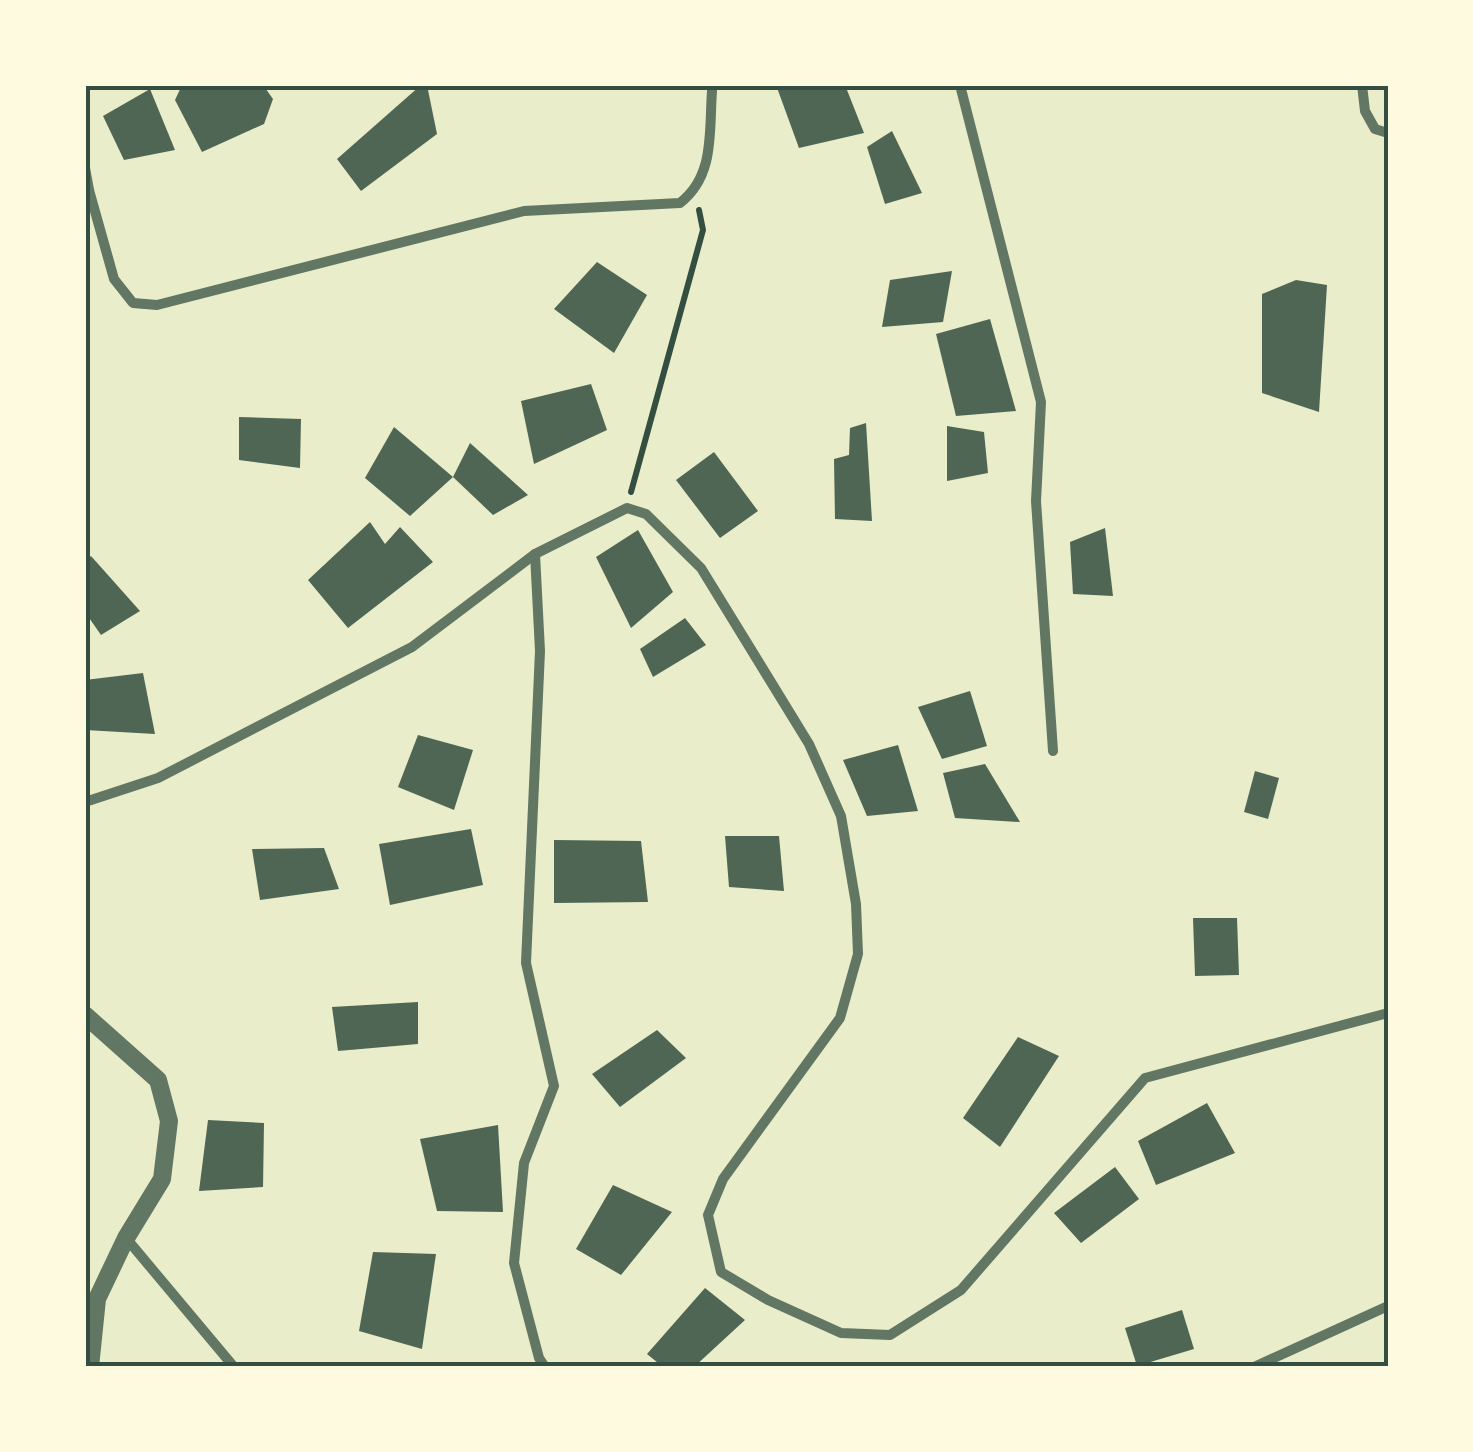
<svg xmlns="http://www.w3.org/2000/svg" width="1473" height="1452" viewBox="0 0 1473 1452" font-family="Georgia,serif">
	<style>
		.building { fill: #4f6655 }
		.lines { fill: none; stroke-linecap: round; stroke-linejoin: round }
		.path { stroke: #344e41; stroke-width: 6 }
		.minor { stroke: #617663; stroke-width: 10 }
		.tertiary { stroke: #617663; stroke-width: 18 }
		.neatline { fill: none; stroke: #344e41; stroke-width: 4 }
	</style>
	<rect width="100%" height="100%" fill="#e9edc9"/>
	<g class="building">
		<path d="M182,85H263L273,99L264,124L202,152L175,100Z"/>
		<path d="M421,85H427L437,134L361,191L337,159Z"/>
		<path d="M776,85H845L864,133L799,148Z"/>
		<path d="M150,89L175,150L124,160L103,116Z"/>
		<path d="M892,131L922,193L885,204L867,147Z"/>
		<path d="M597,262L647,295L614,353L554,309Z"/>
		<path d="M952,271L943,322L882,327L890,280Z"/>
		<path d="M1296,280L1327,285L1319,412L1262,393V294Z"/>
		<path d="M990,319L1016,411L956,416L936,334Z"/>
		<path d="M591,384L607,430L534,464L521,401Z"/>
		<path d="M239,417L301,419L300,468L239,460Z"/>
		<path d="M866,423L872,521L835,519L834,459L849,455L850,428Z"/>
		<path d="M947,426L984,432L988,473L947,481Z"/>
		<path d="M394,427L453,477L410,516L365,478Z"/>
		<path d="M470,443L528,495L493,515L453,477Z"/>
		<path d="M714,452L758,511L720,538L676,480Z"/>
		<path d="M370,522L385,544L400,527L433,562L348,628L308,580Z"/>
		<path d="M1105,528L1113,596L1073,594L1070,542Z"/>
		<path d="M638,530L673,592L631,628L596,557Z"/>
		<path d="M91,556L140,611L101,635L85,612V562Z"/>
		<path d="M685,618L706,645L653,677L640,649Z"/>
		<path d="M143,673L155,734L85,730V680Z"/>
		<path d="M970,691L987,746L942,759L918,707Z"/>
		<path d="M418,735L473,750L454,810L398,787Z"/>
		<path d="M898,745L918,811L867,816L843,760Z"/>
		<path d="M985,764L1020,822L955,818L943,773Z"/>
		<path d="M1255,771L1279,778L1268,819L1244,812Z"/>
		<path d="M471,829L483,885L390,905L379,844Z"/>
		<path d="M725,836H779L784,891L729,887Z"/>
		<path d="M554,840L641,841L648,902L554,903Z"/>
		<path d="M324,848L339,889L260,900L252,849Z"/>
		<path d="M1193,918H1237L1239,975L1195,976Z"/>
		<path d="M418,1002V1044L338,1051L332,1007Z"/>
		<path d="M657,1030L686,1058L620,1107L592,1074Z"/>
		<path d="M1018,1037L1059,1056L1000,1147L963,1118Z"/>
		<path d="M1207,1103L1235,1153L1156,1185L1138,1141Z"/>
		<path d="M208,1120L264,1123L263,1187L199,1191Z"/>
		<path d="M498,1125L503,1212L437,1211L420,1139Z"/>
		<path d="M1115,1167L1139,1199L1081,1243L1054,1213Z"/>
		<path d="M613,1185L672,1212L621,1275L576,1249Z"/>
		<path d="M373,1252L436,1254L422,1349L359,1331Z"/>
		<path d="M705,1288L745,1320L694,1367H663L647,1354Z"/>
		<path d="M1182,1310L1194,1349L1137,1366L1125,1328Z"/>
	</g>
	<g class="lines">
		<path class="path" d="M631,492L703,230L699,210"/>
		<g class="minor">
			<path d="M960,85L1041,402L1036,501L1053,751"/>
			<path d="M1362,85L1365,111L1375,129L1388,133"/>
			<path d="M85,168L89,190L86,188"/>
			<path d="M89,190L114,279L133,303L157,305L524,211L680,203C715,176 709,132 712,91"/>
			<path d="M535,554L540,651L526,963L554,1086L524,1163L514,1263L539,1358L545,1367"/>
			<path d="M85,802L158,778L412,647L535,554L627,508L646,514L701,568L809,744L841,816L856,904L858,954L840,1018L723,1179L708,1215L721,1272L768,1300L841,1333L890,1335L961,1290L1145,1078L1388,1013"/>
			<path d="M126,1238L234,1367"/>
			<path d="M1254,1367L1388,1306"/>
		</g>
		<path class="tertiary" d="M85,1015L158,1080L169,1121L162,1179L126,1238L97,1299L90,1367"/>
	</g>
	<rect width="1473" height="1452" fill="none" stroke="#fefae0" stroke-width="175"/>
	<rect x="88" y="88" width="1298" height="1276" class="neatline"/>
</svg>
